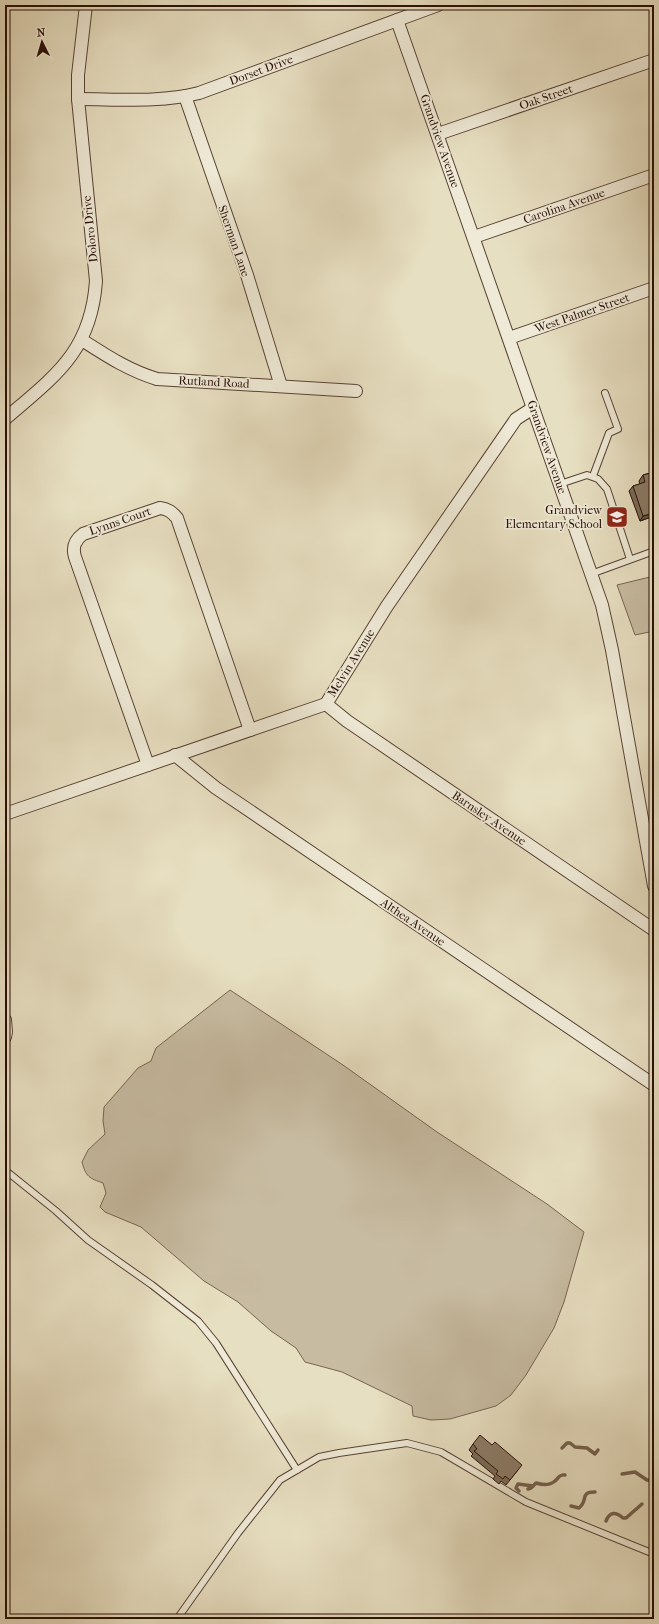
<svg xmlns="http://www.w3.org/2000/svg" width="659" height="1624" viewBox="0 0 659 1624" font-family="'IM FELL French Canon',serif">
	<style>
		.green { fill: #c7bba1; stroke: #786453 }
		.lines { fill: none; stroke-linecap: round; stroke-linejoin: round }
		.stream { stroke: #74614f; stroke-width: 3.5 }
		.lane-casing { stroke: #584234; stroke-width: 8 }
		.street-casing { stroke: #584234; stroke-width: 14 }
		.lane { stroke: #efead7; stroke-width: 6 }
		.street { stroke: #efead7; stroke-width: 12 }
		.wall { fill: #786a59; stroke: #280e05 }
		.shaded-wall { fill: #615648; stroke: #280e05 }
		.building { fill: #8b7b67; stroke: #280e05 }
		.labels { text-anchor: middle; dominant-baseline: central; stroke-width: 3.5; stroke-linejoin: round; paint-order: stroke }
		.street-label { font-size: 12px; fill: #280e05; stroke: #efead7 }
		.poi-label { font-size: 12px; fill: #280e05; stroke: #efead7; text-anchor: end }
	</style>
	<rect width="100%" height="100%" fill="#e7dfc1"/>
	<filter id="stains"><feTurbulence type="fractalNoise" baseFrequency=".005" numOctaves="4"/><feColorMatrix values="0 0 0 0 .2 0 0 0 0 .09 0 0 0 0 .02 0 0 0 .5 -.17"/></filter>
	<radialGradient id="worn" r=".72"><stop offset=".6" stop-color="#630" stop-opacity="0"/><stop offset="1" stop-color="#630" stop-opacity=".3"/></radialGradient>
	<g class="green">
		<path d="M654,576V631L635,635L617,585Z"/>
		<path d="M230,990L343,1065L437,1132L547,1204L584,1232L564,1302L554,1328L526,1375L511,1395L496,1406L450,1419L431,1420L413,1416L412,1406L342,1372L305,1362L296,1348L271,1331L238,1302L204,1281L141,1227L105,1212L100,1207L106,1193L103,1183C89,1178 86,1177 82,1162L88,1150L105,1134L103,1121L104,1107L138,1068L151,1061L156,1048Z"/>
	</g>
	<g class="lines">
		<g class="stream">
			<path d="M562,1448L567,1443H570L575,1447L587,1448L595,1454L598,1450"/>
			<path d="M622,1474L635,1472L647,1480L654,1481"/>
			<path d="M528,1489L531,1488L536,1483C542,1485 549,1486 555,1481C559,1478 559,1474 565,1475"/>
			<path d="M519,1491L516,1488L518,1484L533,1486"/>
			<path d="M571,1506L579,1508C589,1500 579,1492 595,1492"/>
			<path d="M606,1521C610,1511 616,1512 623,1518H626L642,1504"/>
		</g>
		<g class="lane-casing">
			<g id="lane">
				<path d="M593,476L609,433L618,429L605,393"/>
				<path d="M560,484L587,475L598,479L607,489L630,559"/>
				<path d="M591,574L654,551"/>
				<path d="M5,1170L56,1211L88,1240L152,1285L198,1321L216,1343L297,1470"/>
				<path d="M177,1619L238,1533L280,1480L319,1457L339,1453L407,1443L441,1452L526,1502L654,1554"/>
			</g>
		</g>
		<g class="street-casing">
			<g id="street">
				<path d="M397,20L602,605L612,650L654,886"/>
				<path d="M185,96L247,275L281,386"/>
				<path d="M78,99C118,99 160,103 199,93L438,5"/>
				<path d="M438,134L654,60"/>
				<path d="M474,237L654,175"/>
				<path d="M509,338L654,288"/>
				<path d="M82,340C107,356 128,370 157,379L356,391"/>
				<path d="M5,419C55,376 91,352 96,281L78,99V75L86,5"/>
				<path d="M326,704L347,721L654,930"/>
				<path d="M175,755L216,788L654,1085"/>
				<path d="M148,765L75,557C72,547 75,540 83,534L160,508C168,509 172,512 177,518L250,730"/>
				<path d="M5,814L326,704L387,606L516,419L533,408"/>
				<path d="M5,1020L6,1032L5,1037"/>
			</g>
		</g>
		<use href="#lane" class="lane"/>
		<use href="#street" class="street"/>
	</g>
	<g class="wall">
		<path d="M654,472V516L640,521L629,491L633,486L640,484L639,481L643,475Z"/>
		<path d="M473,1444L518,1470L506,1485L501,1481L499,1484L493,1479L495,1476L471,1456L473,1454L469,1450Z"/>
	</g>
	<path class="shaded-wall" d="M654,513V516L640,521L643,516Z"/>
	<g class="building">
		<path d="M654,472V513L643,516L633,486L645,482L643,475Z"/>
		<path d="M480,1435L492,1445L495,1442L522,1465L510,1480L505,1476L503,1479L496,1474L498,1471L474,1451L477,1449L473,1444Z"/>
	</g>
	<defs>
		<g id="school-square" transform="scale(1.15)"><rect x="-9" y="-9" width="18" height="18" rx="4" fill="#8f2418" stroke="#efead7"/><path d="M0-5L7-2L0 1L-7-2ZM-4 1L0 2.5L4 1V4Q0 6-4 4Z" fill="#fff"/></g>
	</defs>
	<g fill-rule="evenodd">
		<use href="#school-square" x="617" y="517"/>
	</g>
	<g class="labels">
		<g class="street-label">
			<text transform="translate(261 70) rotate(-20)">Dorset Drive</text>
			<text transform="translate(546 97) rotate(-19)">Oak Street</text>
			<text transform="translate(440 141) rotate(71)">Grandview Avenue</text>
			<text transform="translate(564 206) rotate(-19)">Carolina Avenue</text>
			<text transform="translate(90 229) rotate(-96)">Doloro Drive</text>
			<text transform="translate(234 241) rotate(71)">Sherman Lane</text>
			<text transform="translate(582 313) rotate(-19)">West Palmer Street</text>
			<text transform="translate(214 382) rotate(3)">Rutland Road</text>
			<text transform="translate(547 447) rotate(71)">Grandview Avenue</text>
			<text transform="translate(120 521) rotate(-19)">Lynns Court</text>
			<text transform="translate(351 663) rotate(-58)">Melvin Avenue</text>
			<text transform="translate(489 818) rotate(34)">Barnsley Avenue</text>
			<text transform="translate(413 922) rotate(34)">Althea Avenue</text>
		</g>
		<g class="poi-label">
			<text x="602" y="510">Grandview<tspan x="602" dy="14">Elementary School</tspan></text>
		</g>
	</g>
	<rect width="659" height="1624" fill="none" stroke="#e7dfc1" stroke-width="20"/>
	<rect x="6" y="6" width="647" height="1612" fill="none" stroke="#280e05" stroke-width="2"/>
	<rect x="10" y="10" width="639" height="1604" fill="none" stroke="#280e05"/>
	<g transform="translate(42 42) rotate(355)" stroke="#efead7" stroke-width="3" paint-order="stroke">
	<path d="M0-3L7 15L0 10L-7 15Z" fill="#280e05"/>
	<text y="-6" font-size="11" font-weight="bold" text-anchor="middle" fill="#280e05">N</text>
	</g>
	<rect width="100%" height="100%" filter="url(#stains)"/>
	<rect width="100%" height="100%" fill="url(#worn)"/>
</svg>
